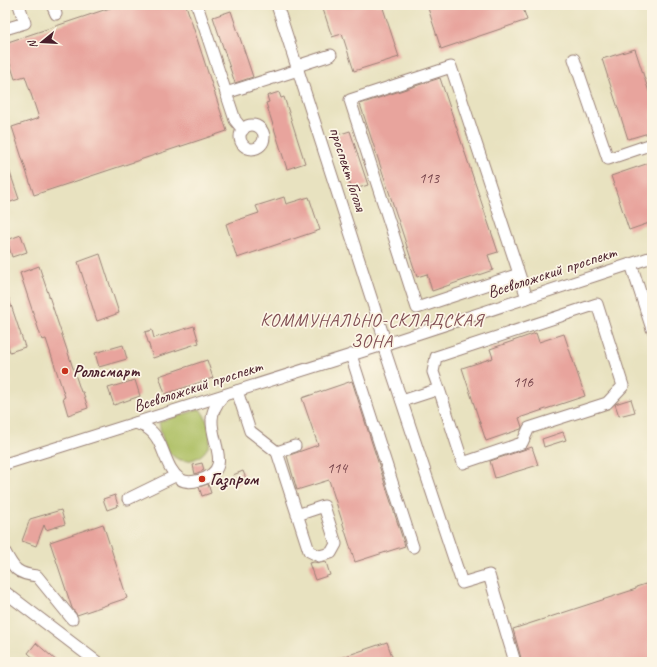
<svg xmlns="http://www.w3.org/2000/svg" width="657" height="667" viewBox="0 0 657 667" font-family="Caveat,sans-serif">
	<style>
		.green { fill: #abbe61; stroke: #7a6e46 }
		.building { fill: #e8a49d }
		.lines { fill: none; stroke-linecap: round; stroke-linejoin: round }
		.minor-casing { stroke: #998076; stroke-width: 13 }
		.minor { stroke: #fff; stroke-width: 11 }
		.poi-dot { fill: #c8321e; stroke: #fcf5e5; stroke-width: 1.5 }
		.labels { text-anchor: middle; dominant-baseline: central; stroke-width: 3.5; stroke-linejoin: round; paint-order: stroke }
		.number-label { font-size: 15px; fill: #724048 }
		.street-label { font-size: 17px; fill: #4a1f2b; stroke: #fcf5e5 }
		.poi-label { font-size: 17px; font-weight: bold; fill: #4a1f2b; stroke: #fcf5e5; text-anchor: start }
		.neighbourhood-label { font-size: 18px; letter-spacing: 1px; fill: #814e53; stroke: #fcf5e5 }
	</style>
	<rect width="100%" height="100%" fill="#fcf5e5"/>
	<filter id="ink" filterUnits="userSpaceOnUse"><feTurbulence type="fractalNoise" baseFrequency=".025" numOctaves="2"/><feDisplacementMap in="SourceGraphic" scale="8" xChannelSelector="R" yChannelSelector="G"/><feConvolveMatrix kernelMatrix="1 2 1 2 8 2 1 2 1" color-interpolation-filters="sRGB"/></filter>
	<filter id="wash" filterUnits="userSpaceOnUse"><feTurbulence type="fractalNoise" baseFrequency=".012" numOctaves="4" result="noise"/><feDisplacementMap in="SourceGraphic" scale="16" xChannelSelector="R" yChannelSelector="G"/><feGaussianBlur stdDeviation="0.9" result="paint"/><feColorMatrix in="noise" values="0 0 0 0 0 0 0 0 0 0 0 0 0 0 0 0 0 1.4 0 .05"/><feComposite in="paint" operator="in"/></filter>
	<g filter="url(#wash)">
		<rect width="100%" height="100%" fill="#e8e2c0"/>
		<path class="green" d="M200,409C206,417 212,430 210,441C207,457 186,467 173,456C164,449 161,433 159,422Z"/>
		<g id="blocks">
			<g class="building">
				<path d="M119,5H186L227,131L34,195L12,127L39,118L25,76L15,79L5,48V43Z"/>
				<path d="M336,5H382L399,57L354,71L342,34L332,37L323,9Z"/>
				<path d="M427,5H522L527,20L441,49Z"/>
				<path d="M231,11L253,77L235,83L213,17Z"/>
				<path d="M635,49L652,101V132L628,139L602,59Z"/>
				<path d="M440,78L498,252L488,255L493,270L432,291L427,274L417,277L360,104Z"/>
				<path d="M279,92L281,98L284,97L305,163L287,169L266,103L269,102L267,96Z"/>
				<path d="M350,131L368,185L352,190L334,136Z"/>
				<path d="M5,161H6L19,199L5,204Z"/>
				<path d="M652,162V222L629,230L611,176Z"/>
				<path d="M284,197L286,204L309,197L320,230L237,258L226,224L259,213L256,206Z"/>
				<path d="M21,235L27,252L12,257L7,240Z"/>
				<path d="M100,254L119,313L97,321L78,262Z"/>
				<path d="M39,266L81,392H83L88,408L68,415L63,398L65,397L46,339L42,340L20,273Z"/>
				<path d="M5,290H6L25,347L10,352L5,336Z"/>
				<path d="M194,326L199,343L153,358L145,332L152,330L154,338Z"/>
				<path d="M536,333L539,342L564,334L585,396L519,418L522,427L521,429L486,441L462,368L493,358L490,349Z"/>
				<path d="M123,345L127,359L99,367L95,353Z"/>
				<path d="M207,360L213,378L165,394L159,376Z"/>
				<path d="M135,380L140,396L114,405L108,388Z"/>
				<path d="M352,381L405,546L355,562L329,480L297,490L287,456L318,445L302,398Z"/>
				<path d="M631,399L635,412L619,416L615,404Z"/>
				<path d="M563,432L566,440L544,447L542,439Z"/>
				<path d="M532,447L538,465L495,478L490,461Z"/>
				<path d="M202,463L204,470L195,474L193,465Z"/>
				<path d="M243,471L247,481L236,485L233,475Z"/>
				<path d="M208,484L211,493L202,496L199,487Z"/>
				<path d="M115,495L118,506L107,510L103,499Z"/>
				<path d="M61,510L65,524L46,530L44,525L36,546L22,541L30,519Z"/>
				<path d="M103,524L127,598L77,615L72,608L50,542Z"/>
				<path d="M314,562L320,563L326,562L330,575L315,580L309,563Z"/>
				<path d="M652,582V662H522L513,629L636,589V587Z"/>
				<path d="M387,642L394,662H331V661Z"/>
				<path d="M36,643L58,662H38L28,653Z"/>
			</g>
		</g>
	</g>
	<g filter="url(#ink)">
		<use href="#blocks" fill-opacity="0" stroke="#998076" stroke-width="1"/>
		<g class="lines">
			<g class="minor-casing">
				<g id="minor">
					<path d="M52,5L56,14"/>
					<path d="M197,5L235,120L243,130"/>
					<path d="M277,5L386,344"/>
					<path d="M5,29L25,23L19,5"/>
					<path d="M574,59L608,159L652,144"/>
					<path d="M297,66L331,55"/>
					<path d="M226,93L298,70"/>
					<circle cx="252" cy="137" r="12"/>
					<path d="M631,264L652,329"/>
					<path d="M519,274L417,308L350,100L451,67L527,298"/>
					<path d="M383,345L462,583L489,575L515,662"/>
					<path d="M351,355L413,547"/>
					<path d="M237,391L250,431L277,452L309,551L319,556L331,553L336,544L324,506L297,515"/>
					<path d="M402,401L439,389L463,463L522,443L529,428L607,403L623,386L597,304L436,357L433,372L439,389"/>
					<path d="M136,423C140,425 144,426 147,428C165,439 163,467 180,479C186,483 193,482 200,480C234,469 211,444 212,420C212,410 217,403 223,396"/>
					<path d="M277,452L295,446"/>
					<path d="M5,464L386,344L652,257"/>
					<path d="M128,499L175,476"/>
					<path d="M5,552C14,569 17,574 37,576L72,619"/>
					<path d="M5,592L97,662"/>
				</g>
			</g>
			<use href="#minor" class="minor"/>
		</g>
	</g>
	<g class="poi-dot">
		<circle cx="65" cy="371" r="4"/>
		<circle cx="202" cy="479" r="4"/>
	</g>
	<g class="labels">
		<g class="number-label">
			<text x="429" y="178">113</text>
			<text x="523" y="382">116</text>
			<text x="337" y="468">114</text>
		</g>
		<g class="street-label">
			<text transform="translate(348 169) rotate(72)">проспект Гоголя</text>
			<text transform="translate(552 272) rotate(-18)">Всеволожский проспект</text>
			<text transform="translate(198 386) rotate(-18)">Всеволожский проспект</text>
		</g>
		<g class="poi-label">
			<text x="73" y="371">Роллсмарт</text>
			<text x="210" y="479">Газпром</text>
		</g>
		<g class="neighbourhood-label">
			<text x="372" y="320">КОММУНАЛЬНО-СКЛАДСКАЯ<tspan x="372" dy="21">ЗОНА</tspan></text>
		</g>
	</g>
	<rect width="657" height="667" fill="none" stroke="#fcf5e5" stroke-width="20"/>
	<g transform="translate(42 42) rotate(252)" stroke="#fcf5e5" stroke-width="3" paint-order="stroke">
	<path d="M0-3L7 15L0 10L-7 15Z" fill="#4a1f2b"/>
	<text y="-6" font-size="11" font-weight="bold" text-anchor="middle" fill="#4a1f2b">N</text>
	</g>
</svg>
